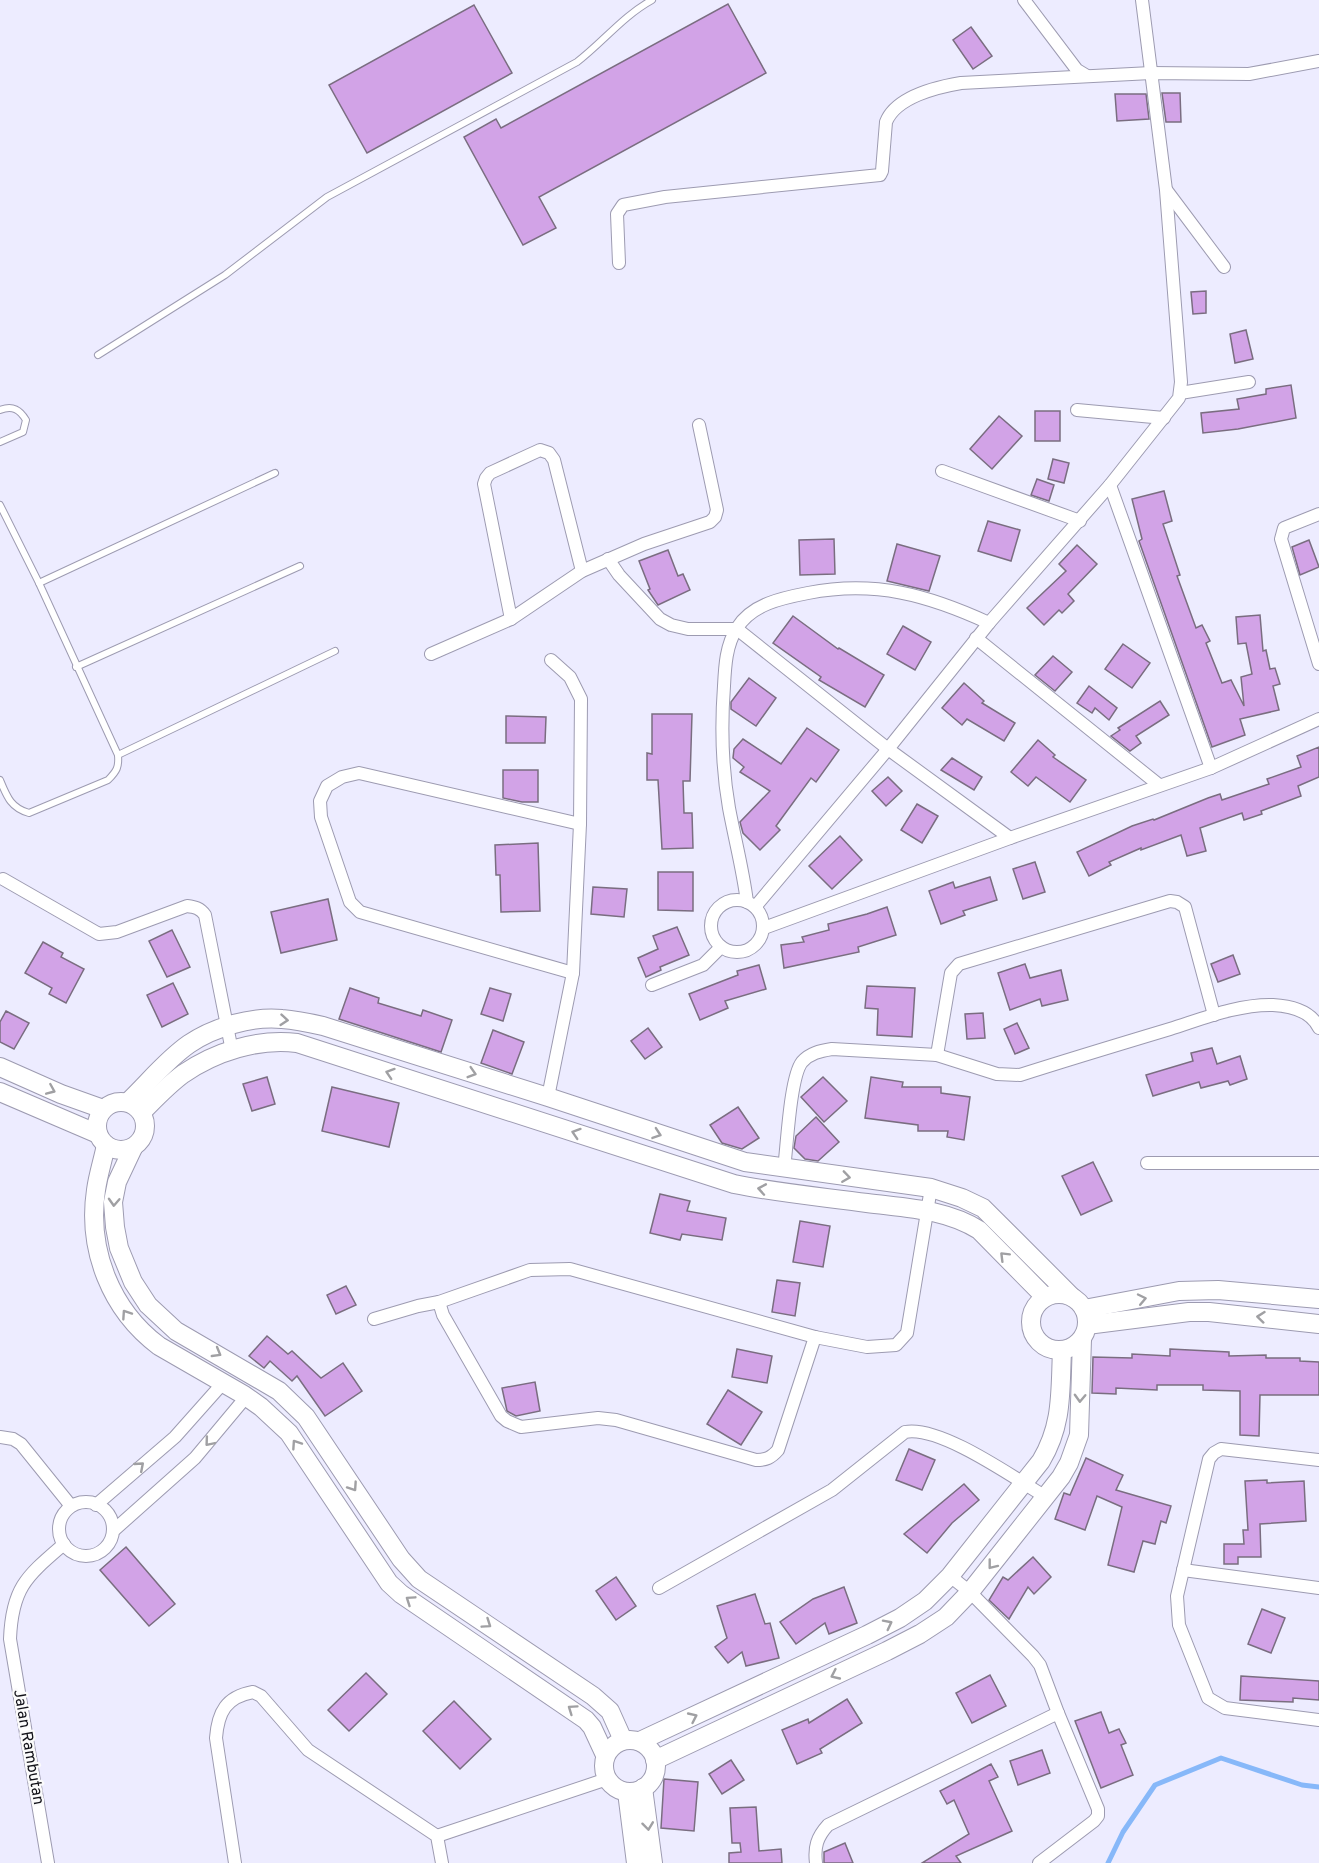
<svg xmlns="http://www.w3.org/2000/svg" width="1319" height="1863" viewBox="0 0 1319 1863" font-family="Overpass,sans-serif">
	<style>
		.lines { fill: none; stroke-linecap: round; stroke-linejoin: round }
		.stream { stroke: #87b8f9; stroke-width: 5 }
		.building { fill: #d2a3e7; stroke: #7a6d80; stroke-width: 1.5 }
		.lane-casing { stroke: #9d9bb1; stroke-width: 8 }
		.street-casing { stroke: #9d9bb1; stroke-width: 14 }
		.secondary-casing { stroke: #9d9bb1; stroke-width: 20 }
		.lane { stroke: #fff; stroke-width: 6 }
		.street { stroke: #fff; stroke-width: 12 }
		.secondary { stroke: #fff; stroke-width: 18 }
		.oneway { stroke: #a0a0a3 }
		.labels { text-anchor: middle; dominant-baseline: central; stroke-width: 4.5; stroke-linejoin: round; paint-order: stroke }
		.street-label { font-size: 16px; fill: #111118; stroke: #fbfbfb }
	</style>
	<rect width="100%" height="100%" fill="#edecff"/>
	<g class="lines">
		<path class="stream" d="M1108,1863L1123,1832L1155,1785L1221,1758L1302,1785L1319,1787"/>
	</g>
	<g class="building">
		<path d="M728,4L766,73L539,197L556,228L523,245L464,137L496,119L501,128Z"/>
		<path d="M474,5L512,73L367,153L329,85Z"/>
		<path d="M971,27L992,56L973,69L953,40Z"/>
		<path d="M1162,93H1180L1181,122H1166Z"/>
		<path d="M1115,94H1146L1149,119L1117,121Z"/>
		<path d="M1206,291V313L1193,314L1191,292Z"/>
		<path d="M1246,330L1253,359L1235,363L1230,334Z"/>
		<path d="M1291,385L1296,418L1238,429L1203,433L1201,413L1239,409L1237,399L1266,394V389Z"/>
		<rect x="1035" y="411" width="25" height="30"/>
		<path d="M999,416L1022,436L992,469L970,449Z"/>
		<path d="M1053,459L1069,463L1064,483L1048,479Z"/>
		<path d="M1037,479L1054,485L1049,501L1031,495Z"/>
		<path d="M1164,491L1172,521L1163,524L1180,575L1177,576L1196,628L1202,625L1210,641L1206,643L1222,683L1231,680L1244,706L1241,677L1252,674L1246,643L1238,644L1236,617L1260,615L1263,651L1266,650L1270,669L1275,668L1280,684L1273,686L1279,710L1240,719L1245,735L1212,747L1139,541L1142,539L1132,499Z"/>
		<path d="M988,521L1020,530L1011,561L978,551Z"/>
		<path d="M834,539L835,574L800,575L799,540Z"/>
		<path d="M1309,540L1319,567L1300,575L1292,547Z"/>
		<path d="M897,544L940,556L929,591L887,581Z"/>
		<path d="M1077,545L1097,564L1068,594L1074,601L1062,613L1059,610L1044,625L1027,608L1066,571L1059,564Z"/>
		<path d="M668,550L678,576L683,574L690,590L658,605L648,590L650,589L639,561Z"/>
		<path d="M793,616L838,649L839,648L884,675L865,707L819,680L821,677L773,643Z"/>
		<path d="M903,626L931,642L915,670L887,654Z"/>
		<path d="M1123,644L1150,663L1132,688L1105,669Z"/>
		<path d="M1053,656L1072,672L1055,691L1035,675Z"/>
		<path d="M749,678L776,698L756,726L731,709V702Z"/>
		<path d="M964,683L984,701L982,703L1015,723L1004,741L967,719L962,725L942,708Z"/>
		<path d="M1089,686L1117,708L1109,720L1095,708L1092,713L1077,703Z"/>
		<path d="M1160,701L1169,715L1136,736L1141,743L1130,751L1111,736L1120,730L1118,728Z"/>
		<path d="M652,714H692L690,781H683L684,813H692L693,848L662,849L658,780H647V753L652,754Z"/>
		<path d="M506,716L546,717L545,743H506Z"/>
		<path d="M807,728L839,750L816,782L811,778L776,826L780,830L760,850L743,833L740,822L770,791L740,772L744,767L733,758L734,749L743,739L781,764Z"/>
		<path d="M1038,740L1055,755L1053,757L1086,780L1070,802L1036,777L1028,786L1011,772Z"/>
		<path d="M1319,747V777L1298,786L1301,796L1261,811L1262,814L1244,820L1242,813L1200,828L1206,851L1187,856L1181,835L1141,850V848L1109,862L1111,865L1089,876L1077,852L1132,826L1153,819L1154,820L1208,798L1220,794L1222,800L1269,784L1267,779L1301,767L1297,756Z"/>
		<path d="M952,758L982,777L974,790L941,770Z"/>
		<path d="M503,770H538V802H522L503,798Z"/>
		<path d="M888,777L902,791L886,806L872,791Z"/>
		<path d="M917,804L938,816L922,843L901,830Z"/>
		<path d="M840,836L862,860L832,889L809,866Z"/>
		<path d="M538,843L540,911L501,912L500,875H496L495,845Z"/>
		<path d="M1035,862L1045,892L1023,899L1013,869Z"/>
		<path d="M658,872H693V911L658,910Z"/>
		<path d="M990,877L997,900L963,911L965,915L941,924L929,891L953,882L955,888Z"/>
		<path d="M593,887L627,889L624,917L591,914Z"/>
		<path d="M328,899L337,940L281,953L271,912Z"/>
		<path d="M887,907L896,935L858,947L859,952L784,968L781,945L804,942L802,937L829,930L828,924L867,914Z"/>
		<path d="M677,927L689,955L660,967L661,970L646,977L638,958L658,949L653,936Z"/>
		<path d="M172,930L190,967L167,977L149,941Z"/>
		<path d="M43,942L63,953L61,957L84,969L66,1003L49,994L52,988L25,973Z"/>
		<path d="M1233,955L1240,974L1218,982L1211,964Z"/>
		<path d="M1025,964L1030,978L1061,970L1068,1000L1042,1006L1040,999L1010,1010L998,973Z"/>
		<path d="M759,965L766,989L725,1001L728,1008L700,1020L689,994L738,975L737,971Z"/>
		<path d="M173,983L188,1014L162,1027L147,995Z"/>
		<path d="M867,986L915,988L912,1037L877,1035L878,1009L865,1008Z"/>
		<path d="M350,988L379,998L378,1003L421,1016L423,1010L452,1020L441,1052L339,1019Z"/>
		<path d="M490,988L511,994L503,1021L481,1014Z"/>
		<path d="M6,1011L29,1023L14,1049L0,1042V1022Z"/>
		<path d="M983,1013L985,1038L967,1039L965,1014Z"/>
		<path d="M1017,1023L1029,1048L1015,1054L1004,1029Z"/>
		<path d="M648,1028L662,1047L645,1059L631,1041Z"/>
		<path d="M493,1030L524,1042L512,1074L481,1063Z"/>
		<path d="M1212,1048L1217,1064L1240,1056L1247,1079L1230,1085L1228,1081L1201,1088L1199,1082L1153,1096L1146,1075L1193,1061L1191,1053Z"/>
		<path d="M267,1077L275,1104L252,1111L243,1084Z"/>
		<path d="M823,1077L847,1101L824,1122L801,1097Z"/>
		<path d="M871,1077L903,1082L902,1087H941V1093L970,1097L964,1140L947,1137L948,1131H918V1125L865,1118Z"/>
		<path d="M332,1087L399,1103L389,1147L322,1131Z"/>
		<path d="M738,1107L759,1138L742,1149L722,1143L710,1125Z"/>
		<path d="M816,1117L839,1142L818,1161L805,1159L794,1148L796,1136Z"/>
		<path d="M1093,1162L1112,1201L1081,1215L1062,1176Z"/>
		<path d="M660,1194L690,1201L687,1211L726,1218L722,1240L682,1234L680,1240L650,1233Z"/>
		<path d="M800,1221L830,1226L823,1267L793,1262Z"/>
		<path d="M777,1280L800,1283L795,1316L772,1312Z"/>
		<path d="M346,1286L356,1305L336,1314L327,1295Z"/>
		<path d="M267,1336L288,1354L292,1351L321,1378L343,1363L362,1391L325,1416L297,1376L292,1381L270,1361L264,1368L249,1356Z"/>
		<path d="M737,1349L772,1356L767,1383L732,1377Z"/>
		<path d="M1170,1349L1229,1352V1356L1266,1355V1358H1300V1361L1319,1362V1395H1260L1259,1436L1240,1435V1391L1203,1390V1385H1157V1390L1116,1388V1394L1092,1393L1093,1357L1132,1358V1354L1170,1356Z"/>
		<path d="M535,1382L540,1411L516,1416L507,1411L502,1388Z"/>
		<path d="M728,1390L762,1412L741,1445L707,1424Z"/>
		<path d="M909,1449L935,1460L922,1490L896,1480Z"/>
		<path d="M1086,1458L1123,1475L1116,1490L1171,1506L1166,1523L1161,1521L1155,1544L1143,1541L1134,1572L1108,1565L1122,1507L1097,1496L1085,1530L1055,1519L1064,1493L1070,1495Z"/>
		<path d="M1267,1480V1483L1304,1481L1306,1521L1260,1524L1261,1557H1238V1564H1224V1544H1244L1243,1530H1248L1245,1481Z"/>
		<path d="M964,1484L979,1500L952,1523L927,1553L904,1534Z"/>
		<path d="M126,1547L175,1604L149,1626L100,1570Z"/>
		<path d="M1033,1557L1051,1577L1034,1594L1028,1587L1009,1619L989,1600L1003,1577L1008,1580Z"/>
		<path d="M616,1577L636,1606L616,1620L596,1591Z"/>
		<path d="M844,1587L857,1623L829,1634L825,1623L796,1644L780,1622L813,1599Z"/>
		<path d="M755,1594L765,1624L770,1623L779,1658L746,1666L742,1652L728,1663L715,1647L727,1638L717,1606Z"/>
		<path d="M1262,1609L1285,1618L1271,1653L1248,1644Z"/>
		<path d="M366,1673L387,1694L349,1731L328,1710Z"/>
		<path d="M990,1675L1006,1706L972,1723L956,1693Z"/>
		<path d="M1241,1676L1319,1681V1700L1293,1698V1702L1240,1700Z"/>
		<path d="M847,1699L862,1723L820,1749L822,1753L797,1764L782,1730L808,1719L809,1723Z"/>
		<path d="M454,1701L491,1739L460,1769L423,1731Z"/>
		<path d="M1101,1712L1109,1733L1119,1729L1126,1743L1121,1745L1133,1775L1101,1788L1075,1721Z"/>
		<path d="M1042,1750L1050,1773L1018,1785L1010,1761Z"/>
		<path d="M731,1760L744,1780L722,1794L709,1774Z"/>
		<path d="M991,1764L998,1777L989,1781L1012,1831L956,1856L961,1863H922L969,1834L954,1800L947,1804L940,1791Z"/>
		<path d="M664,1779L698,1782L694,1831L661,1828Z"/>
		<path d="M756,1807L759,1851L781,1849L782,1863H729V1853L741,1852L740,1843H732L730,1808Z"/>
		<path d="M845,1843L853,1863H824V1852Z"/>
	</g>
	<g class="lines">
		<g class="lane-casing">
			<g id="lane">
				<path d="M98,355L225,275L327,197L577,62C603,42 623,16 652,0"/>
				<path d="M0,410C13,405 20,410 26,420L23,432L0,442"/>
				<path d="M0,505L39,583L118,755L335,651"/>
				<path d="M39,583L275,473"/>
				<path d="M76,667L300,566"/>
				<path d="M0,780C7,797 11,808 29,813L108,780C117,771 119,767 118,755"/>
			</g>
		</g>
		<g class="street-casing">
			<g id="street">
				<path d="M1024,0L1077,70L1087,76"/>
				<path d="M1167,191L1224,267"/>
				<path d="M619,263L617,214L623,205L665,197L880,175L882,171L886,122C896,97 937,87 961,83L1151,73L1249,74L1319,61"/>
				<path d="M1180,393L1249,382"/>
				<path d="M1077,410L1164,418"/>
				<path d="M942,471L1080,521"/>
				<path d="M1110,485L1211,768"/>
				<path d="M1319,514L1284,528L1281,539L1319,664"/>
				<path d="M608,559L619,575L660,619L671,625L688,629H737L888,749L1010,838"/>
				<path d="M511,619L484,484L486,478L490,473L540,450L549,453L554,460L582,571"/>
				<path d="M976,638L1159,785"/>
				<path d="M431,654L511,619L582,571L644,544L710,522L715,517L717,510L699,425"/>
				<path d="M3,879L99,934L117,932L187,906C195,907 200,908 205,915L232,1051"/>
				<circle cx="737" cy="926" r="26"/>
				<path d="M747,902C743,870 735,840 729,808C722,768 721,726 724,686C725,666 726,645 737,628C752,604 782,598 808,593C875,580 928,595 989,623"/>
				<path d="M755,907L888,749L989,623L1110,485L1179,398L1181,382L1166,190L1142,0"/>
				<path d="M764,928L1010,838L1211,768L1319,719"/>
				<path d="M573,973L360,912L350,902L321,817L320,801L327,786L342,777L359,773L580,824"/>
				<path d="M652,985L703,965L721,947"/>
				<path d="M937,1055L951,973L959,964L1170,901L1177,902L1185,907L1214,1015"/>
				<path d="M548,1097L573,973L580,824L581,699L570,677L551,660"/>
				<path d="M1147,1163H1319"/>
				<path d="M784,1169C787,1147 790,1077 802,1062C810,1053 820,1051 832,1049L937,1055L997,1074L1020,1075C1070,1059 1120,1044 1170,1029C1202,1019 1238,1004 1273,1005C1291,1006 1311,1011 1319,1028"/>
				<path d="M439,1302L443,1315L501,1416L507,1421L521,1427L598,1418L616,1420L756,1460C766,1460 771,1458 778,1450L815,1337"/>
				<path d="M374,1319L418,1306L439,1302L530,1270L570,1269L815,1337L867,1347L896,1345L907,1333L931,1188"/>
				<path d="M0,1437L13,1439L21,1444L71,1506"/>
				<path d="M1319,1460L1221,1449L1214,1453L1209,1459L1177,1596L1179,1625L1208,1698L1225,1708L1319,1720"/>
				<circle cx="86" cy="1529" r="27"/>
				<path d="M96,1505L175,1437L223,1383"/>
				<path d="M113,1531L195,1458L246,1397"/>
				<path d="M1183,1570L1319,1588"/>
				<path d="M950,1576L970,1592L1033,1656L1040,1665L1058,1713"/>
				<path d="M659,1588L832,1490L905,1432C940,1425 1014,1478 1046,1497"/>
				<path d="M437,1836L607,1779"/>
				<path d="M48,1863L10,1639C12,1587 27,1576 64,1544"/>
				<path d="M235,1863L216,1738C218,1712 226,1697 253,1692L261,1696L308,1750L437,1836L442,1863"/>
				<path d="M816,1863C814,1847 817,1837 828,1825L1058,1713L1098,1809V1816L1094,1821L1039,1863"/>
			</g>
		</g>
		<g class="secondary-casing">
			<g id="secondary">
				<path d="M0,1067L61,1094L103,1109"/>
				<path d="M0,1092L98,1134"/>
				<circle cx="121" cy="1126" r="24"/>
				<path d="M128,1102C148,1083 166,1060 189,1044C214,1027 252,1016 282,1019C296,1020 310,1023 323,1026L548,1097L745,1162L931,1188L962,1198L983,1208L1072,1297"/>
				<path d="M142,1112C155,1099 168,1085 183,1074C215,1052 258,1038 297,1043L734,1184C778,1193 823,1197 867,1203C906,1208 946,1209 979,1230L1045,1297"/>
				<path d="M106,1145C103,1160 98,1175 96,1190C87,1250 111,1310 159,1346L244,1395L261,1407L289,1433L389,1583L401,1594L586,1720L592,1727L605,1755"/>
				<path d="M133,1148L117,1182L113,1202L115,1227L119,1248L133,1282L148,1305L176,1331L279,1391L306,1417L401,1559L419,1579L593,1696L610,1711L623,1740"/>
				<circle cx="1059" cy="1322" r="28"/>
				<path d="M1084,1309L1179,1291L1218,1290L1319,1299"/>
				<path d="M1087,1325L1189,1312H1209L1319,1324"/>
				<circle cx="630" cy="1766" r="26"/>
				<path d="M640,1741L867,1635L900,1618L925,1601L950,1576L1041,1461C1063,1424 1060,1392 1062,1351"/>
				<path d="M655,1760L887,1651L920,1634L946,1617L970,1592L1061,1477L1069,1463L1079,1435L1082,1339"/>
				<path d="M643,1788L653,1863"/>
				<path d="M627,1792L636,1863"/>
			</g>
		</g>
		<use href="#lane" class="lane"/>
		<use href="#street" class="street"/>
		<use href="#secondary" class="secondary"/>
	</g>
	<defs><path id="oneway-chevron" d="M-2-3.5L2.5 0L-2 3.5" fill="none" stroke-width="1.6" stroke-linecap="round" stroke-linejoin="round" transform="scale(1.5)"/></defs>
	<g class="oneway">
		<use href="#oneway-chevron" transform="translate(284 1020) rotate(5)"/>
		<use href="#oneway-chevron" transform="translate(390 1073) rotate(-162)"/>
		<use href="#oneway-chevron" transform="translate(472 1073) rotate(17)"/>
		<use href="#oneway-chevron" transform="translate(51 1090) rotate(23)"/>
		<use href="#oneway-chevron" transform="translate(576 1133) rotate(-162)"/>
		<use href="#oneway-chevron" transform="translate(657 1134) rotate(19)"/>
		<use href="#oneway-chevron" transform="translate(846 1177) rotate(8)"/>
		<use href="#oneway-chevron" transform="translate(762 1189) rotate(-170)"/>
		<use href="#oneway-chevron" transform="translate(114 1202) rotate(93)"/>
		<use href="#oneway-chevron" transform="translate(1004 1256) rotate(-135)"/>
		<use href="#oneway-chevron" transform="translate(1142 1299) rotate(-12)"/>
		<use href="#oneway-chevron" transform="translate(126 1314) rotate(-124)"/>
		<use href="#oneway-chevron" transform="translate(1261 1317) rotate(-174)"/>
		<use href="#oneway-chevron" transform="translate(217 1353) rotate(30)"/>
		<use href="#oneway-chevron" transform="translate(1080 1398) rotate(92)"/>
		<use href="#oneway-chevron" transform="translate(209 1442) rotate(130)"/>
		<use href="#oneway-chevron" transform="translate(296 1444) rotate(-124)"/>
		<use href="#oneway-chevron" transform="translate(140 1466) rotate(-41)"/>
		<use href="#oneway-chevron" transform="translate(353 1487) rotate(56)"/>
		<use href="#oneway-chevron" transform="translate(992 1565) rotate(128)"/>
		<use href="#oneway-chevron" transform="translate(410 1600) rotate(-146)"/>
		<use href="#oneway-chevron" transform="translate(487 1624) rotate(34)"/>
		<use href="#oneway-chevron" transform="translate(888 1624) rotate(-27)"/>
		<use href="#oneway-chevron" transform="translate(835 1675) rotate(155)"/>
		<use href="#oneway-chevron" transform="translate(572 1709) rotate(-145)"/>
		<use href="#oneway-chevron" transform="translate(693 1717) rotate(-25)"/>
		<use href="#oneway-chevron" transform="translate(648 1826) rotate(83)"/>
	</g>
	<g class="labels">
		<g class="street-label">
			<text transform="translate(28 1747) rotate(80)">Jalan Rambutan</text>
		</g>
	</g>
</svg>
